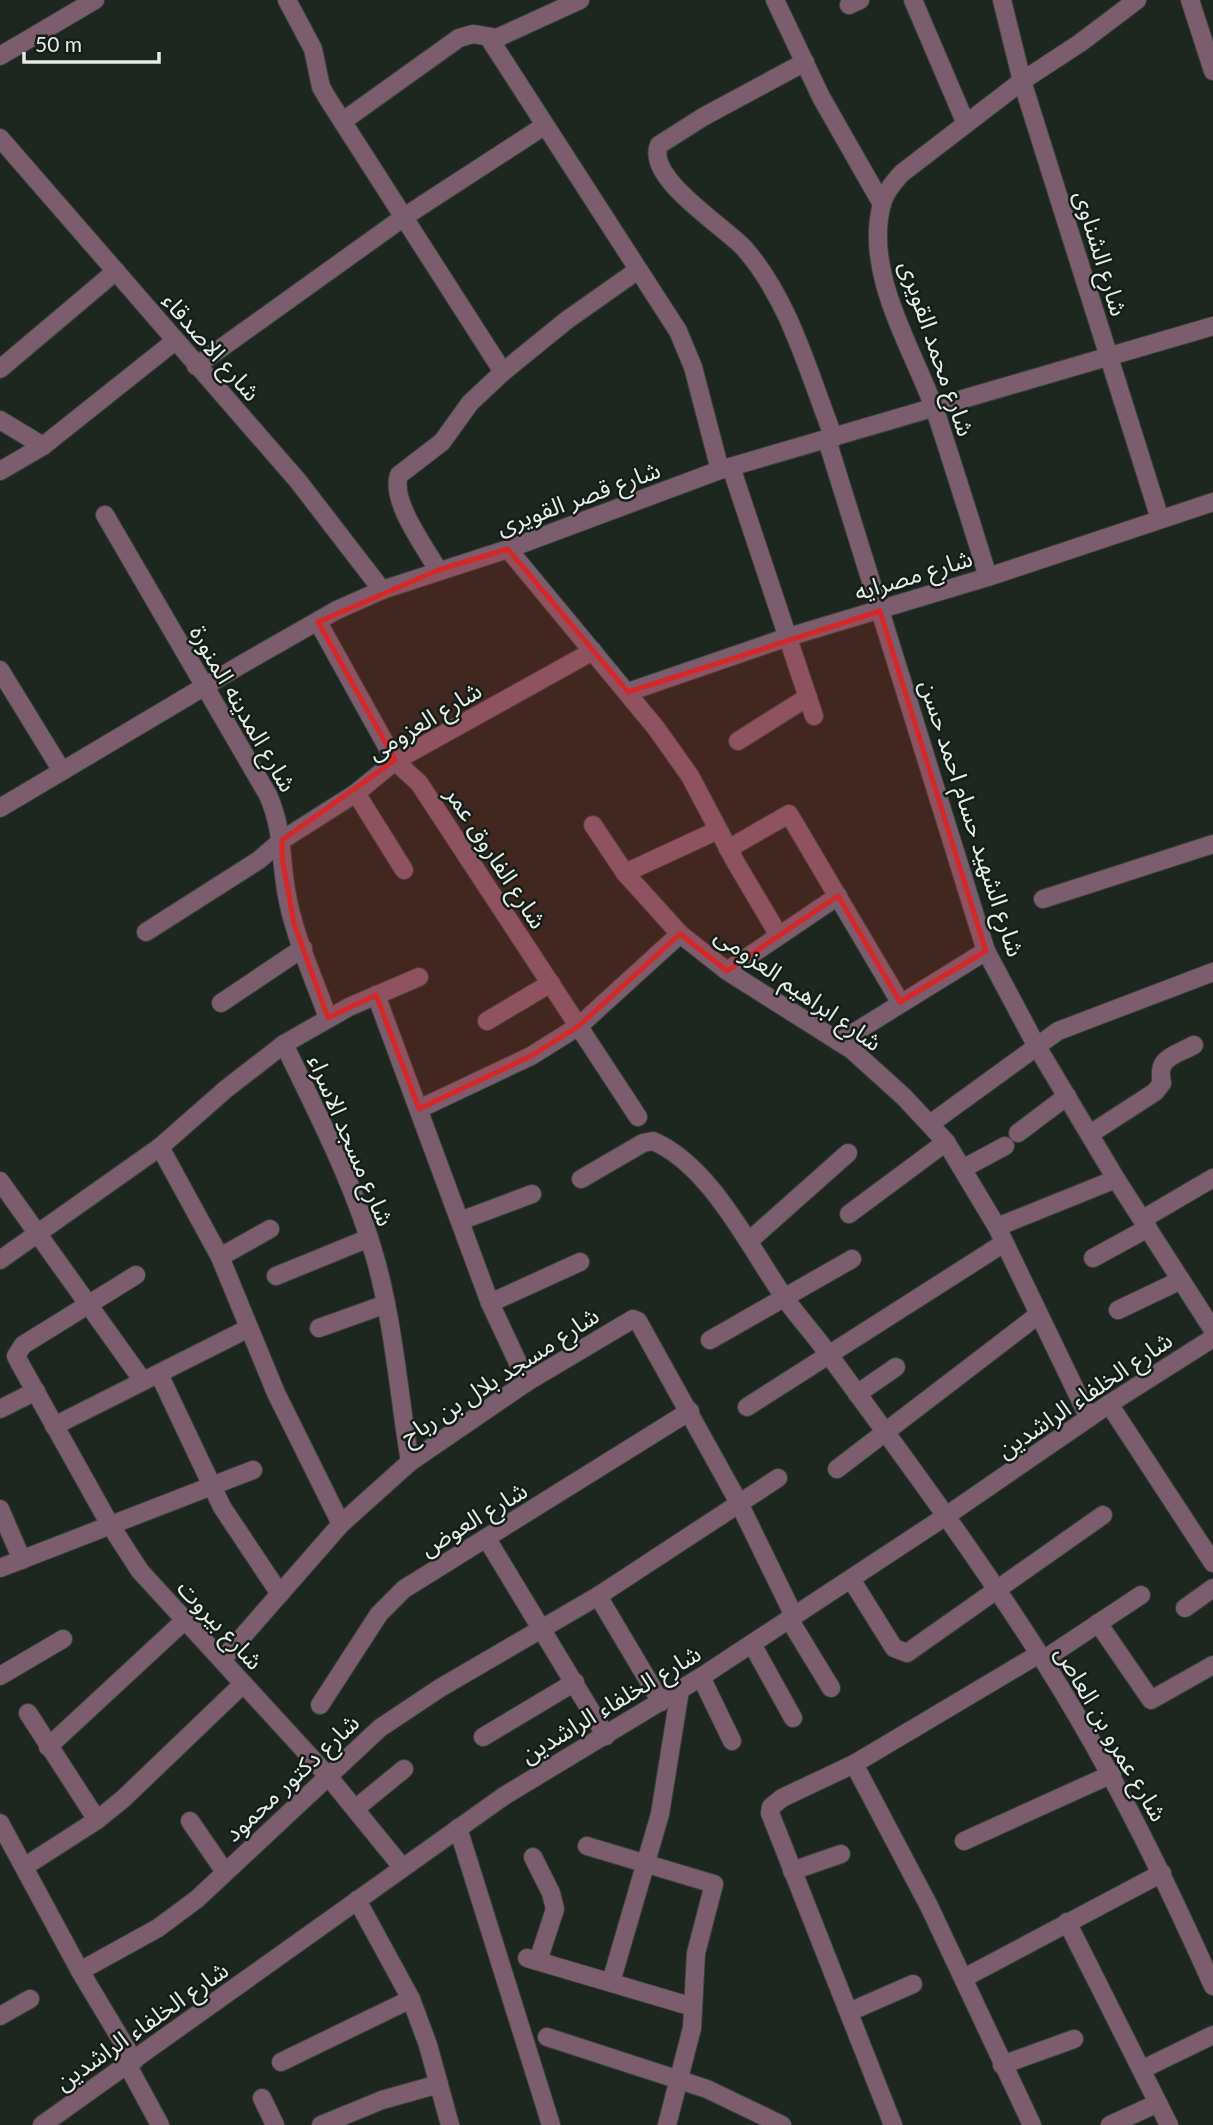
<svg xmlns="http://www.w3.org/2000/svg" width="1213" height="2125" viewBox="0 0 1213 2125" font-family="Lato,'Noto Sans Arabic',sans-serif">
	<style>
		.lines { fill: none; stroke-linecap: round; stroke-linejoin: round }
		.minor-casing { stroke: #39423c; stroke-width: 20 }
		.minor { stroke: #7c5d6e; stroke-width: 18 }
		.marked { fill: #d62828; fill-opacity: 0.2; stroke: #d62828; stroke-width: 5; stroke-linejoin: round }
		.labels { text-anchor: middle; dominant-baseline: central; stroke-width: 5; stroke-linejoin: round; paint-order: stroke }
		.street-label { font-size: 24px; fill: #e5ebe7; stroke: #141d17 }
	</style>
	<rect width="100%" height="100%" fill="#1d2720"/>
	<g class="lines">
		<g class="minor-casing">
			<g id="minor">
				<path d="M287,0L313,49L321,87L328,99L503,372"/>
				<path d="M775,0L821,97L882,204"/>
				<path d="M913,0L966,124"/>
				<path d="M1002,0L1022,81L1160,519"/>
				<path d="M1190,0L1213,71"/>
				<path d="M849,5L860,0"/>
				<path d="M489,38L678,331L693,367L720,470"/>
				<path d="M0,56L95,0"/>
				<path d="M805,62L703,117L659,145C645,178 725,227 744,248C790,300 809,375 834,438"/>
				<path d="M343,121L459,38L473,34L497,38L580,0"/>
				<path d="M0,138L298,481L382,590"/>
				<path d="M196,366L404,217L544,126"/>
				<path d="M0,369L116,271"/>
				<path d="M0,420L43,446"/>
				<path d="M827,440L986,951L1036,1045L1116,1179L1213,1330"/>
				<path d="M731,467L814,716"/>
				<path d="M0,471L43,446L175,341"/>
				<path d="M105,515L268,795C283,829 280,854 286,890C293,934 313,976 328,1018"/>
				<path d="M508,549L656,728L690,776L736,863L778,934"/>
				<path d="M438,570C425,547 390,501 399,475L442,442L470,403L503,372L567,320L638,270"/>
				<path d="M988,577C971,522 954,468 936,413C914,350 863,274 882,204C885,192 894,182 902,173L1022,81L1080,43L1137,0"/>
				<path d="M318,622L395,761L419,783L638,1117"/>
				<path d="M0,670L62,771"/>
				<path d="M628,692L788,637L988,577L1213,502"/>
				<path d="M738,741L808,697"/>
				<path d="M356,793L404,870"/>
				<path d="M0,808L244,663L337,610L382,590L508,549L720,470L1213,326"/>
				<path d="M593,825L625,873L680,934L727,971L852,1050L904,1097L946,1142L997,1227L1089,1418"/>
				<path d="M728,849L789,814L900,1002"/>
				<path d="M625,873L718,830"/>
				<path d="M1043,899L1213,844"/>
				<path d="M146,932L259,860L282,840L356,793L395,761L593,651"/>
				<path d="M727,971L838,896"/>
				<path d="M376,995L490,1303L527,1382"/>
				<path d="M221,1003L303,948"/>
				<path d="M487,1021L551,983"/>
				<path d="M839,1042L986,951"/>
				<path d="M284,1044C318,1115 355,1185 376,1261C394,1326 399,1396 410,1462"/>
				<path d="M419,1109L531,1056L579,1026L680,934"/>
				<path d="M930,1124L1058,1031L1213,972"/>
				<path d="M1018,1133L1067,1096"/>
				<path d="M1090,1134L1155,1092L1162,1083C1156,1057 1174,1056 1194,1045"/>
				<path d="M160,1147L220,1257L276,1393L341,1524"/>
				<path d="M964,1168L1005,1146"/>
				<path d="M581,1179L643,1143L653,1141C710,1165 750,1248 784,1297C798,1317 815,1335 829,1355C903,1456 978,1557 1045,1663C1110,1766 1163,1874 1213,1986"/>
				<path d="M0,1181L143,1381"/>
				<path d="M849,1214L946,1142"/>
				<path d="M1143,1219L1213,1178"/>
				<path d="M460,1221L532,1194"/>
				<path d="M997,1227L1116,1179"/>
				<path d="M749,1241L848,1153"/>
				<path d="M220,1257L270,1229"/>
				<path d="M1093,1258L1148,1228"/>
				<path d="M0,1260L160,1147L226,1089L284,1044L349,1007L419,977"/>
				<path d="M136,1275L23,1345L16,1356L19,1362L109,1523L140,1571L328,1776L402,1867"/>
				<path d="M276,1276L369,1238"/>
				<path d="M490,1303L580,1262"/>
				<path d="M1118,1310L1181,1280"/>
				<path d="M319,1328L386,1304"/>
				<path d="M710,1340L852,1259"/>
				<path d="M159,1374L222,1507L280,1594"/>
				<path d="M857,1394L896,1367"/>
				<path d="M1109,1404L1213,1563"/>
				<path d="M747,1407L1004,1243"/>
				<path d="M0,1409L36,1391"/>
				<path d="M54,1426L249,1328"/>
				<path d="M837,1469L1038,1315"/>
				<path d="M0,1509L22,1560"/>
				<path d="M487,1539L606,1736"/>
				<path d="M0,1568L253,1470"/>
				<path d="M851,1579L894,1648L907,1653L1103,1515"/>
				<path d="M598,1596L661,1702"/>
				<path d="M1185,1608L1213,1588"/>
				<path d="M789,1619L831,1688"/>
				<path d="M1098,1623L1151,1700L1213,1665"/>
				<path d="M752,1644L793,1718"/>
				<path d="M222,1660L341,1524L410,1462L527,1382L633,1319L638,1321L739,1503L794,1616"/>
				<path d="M1043,1660L1141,1595"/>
				<path d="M0,1676L63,1639"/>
				<path d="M701,1677L732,1741"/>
				<path d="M320,1705L379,1614L404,1589L690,1411"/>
				<path d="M28,1713L97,1820"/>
				<path d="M483,1737L575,1682"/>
				<path d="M48,1747L184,1621"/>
				<path d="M854,1764L929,1906L1032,2125"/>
				<path d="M355,1809L404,1769"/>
				<path d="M190,1821L225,1872"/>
				<path d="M0,1823L80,1971L134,2061"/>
				<path d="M458,1828L551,2125"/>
				<path d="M964,1841L1112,1774"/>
				<path d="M587,1846L714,1884L696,1953L692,2028L667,2125"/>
				<path d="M533,1857L551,1893L555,1909L538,1961"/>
				<path d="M24,1867L97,1820L123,1799L243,1684"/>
				<path d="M792,1871L841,1854"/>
				<path d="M357,1900L411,1999L428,2045L450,2125"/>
				<path d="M1067,1922L1169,2125"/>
				<path d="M527,1958L693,2007"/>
				<path d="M80,1971L158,1928L197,1899L380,1728L440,1688L598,1596L778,1478"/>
				<path d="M964,1978L1162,1873"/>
				<path d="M611,1982L660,1814L680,1690"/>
				<path d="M849,2012L913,1984"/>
				<path d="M0,2016L30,1999"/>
				<path d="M547,2037L707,2089L782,2125"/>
				<path d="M281,2062L411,1999"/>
				<path d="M1002,2065L1074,2039"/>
				<path d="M128,2066L160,2125"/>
				<path d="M1143,2069L1213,2035"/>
				<path d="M262,2098L275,2125"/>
				<path d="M42,2125L504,1796L701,1677L946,1516L1109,1404L1213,1338"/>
				<path d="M321,2125L382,2100L439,2084"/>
				<path d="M893,2125L770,1813L771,1807L782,1798L854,1764L1039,1654"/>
				<path d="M1110,2125L1158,2103"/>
			</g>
		</g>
		<use href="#minor" class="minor"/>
	</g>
	<path class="marked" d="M508,549L628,692L880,611L986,951L900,1002L838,896L727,971L680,934L579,1026L531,1056L419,1109L376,995L328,1018L294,924L282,857V840L395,760L318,622L438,570Z"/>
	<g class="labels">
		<g class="street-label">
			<text transform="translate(1102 253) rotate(73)">شارع الشناوى</text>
			<text transform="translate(212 346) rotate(49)">شارع الاصدقاء</text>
			<text transform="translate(938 348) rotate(71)">شارع محمد القويرى</text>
			<text transform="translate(578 497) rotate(-20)">شارع قصر القويرى</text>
			<text transform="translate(913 574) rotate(-17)">شارع مصرايه</text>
			<text transform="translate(244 708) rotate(60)">شارع المدينه المنورة</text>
			<text transform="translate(424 720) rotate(-31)">شارع العزومى</text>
			<text transform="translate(973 818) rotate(72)">شارع الشهيد حسام احمد حسن</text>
			<text transform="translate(497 857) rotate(57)">شارع الفاروق عمر</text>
			<text transform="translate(799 988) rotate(35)">شارع ابراهيم العزومى</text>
			<text transform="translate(352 1140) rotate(67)">شارع مسجد الاسراء</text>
			<text transform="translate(499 1375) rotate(-33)">شارع مسجد بلال بن رباح</text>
			<text transform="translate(1084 1394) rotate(-34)">شارع الخلفاء الراشدين</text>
			<text transform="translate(473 1518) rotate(-31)">شارع العوض</text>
			<text transform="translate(221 1624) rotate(47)">شارع بيروت</text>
			<text transform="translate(610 1703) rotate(-31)">شارع الخلفاء الراشدين</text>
			<text transform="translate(1112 1733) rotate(60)">شارع عمرو بن العاص</text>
			<text transform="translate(291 1777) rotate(-43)">شارع دكتور محمود</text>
			<text transform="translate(141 2025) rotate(-35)">شارع الخلفاء الراشدين</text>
		</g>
	</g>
	<path d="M24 52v10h135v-10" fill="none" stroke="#e5ebe7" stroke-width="3.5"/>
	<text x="35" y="52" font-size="21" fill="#e5ebe7" stroke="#141d17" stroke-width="5" paint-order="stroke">50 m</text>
</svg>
